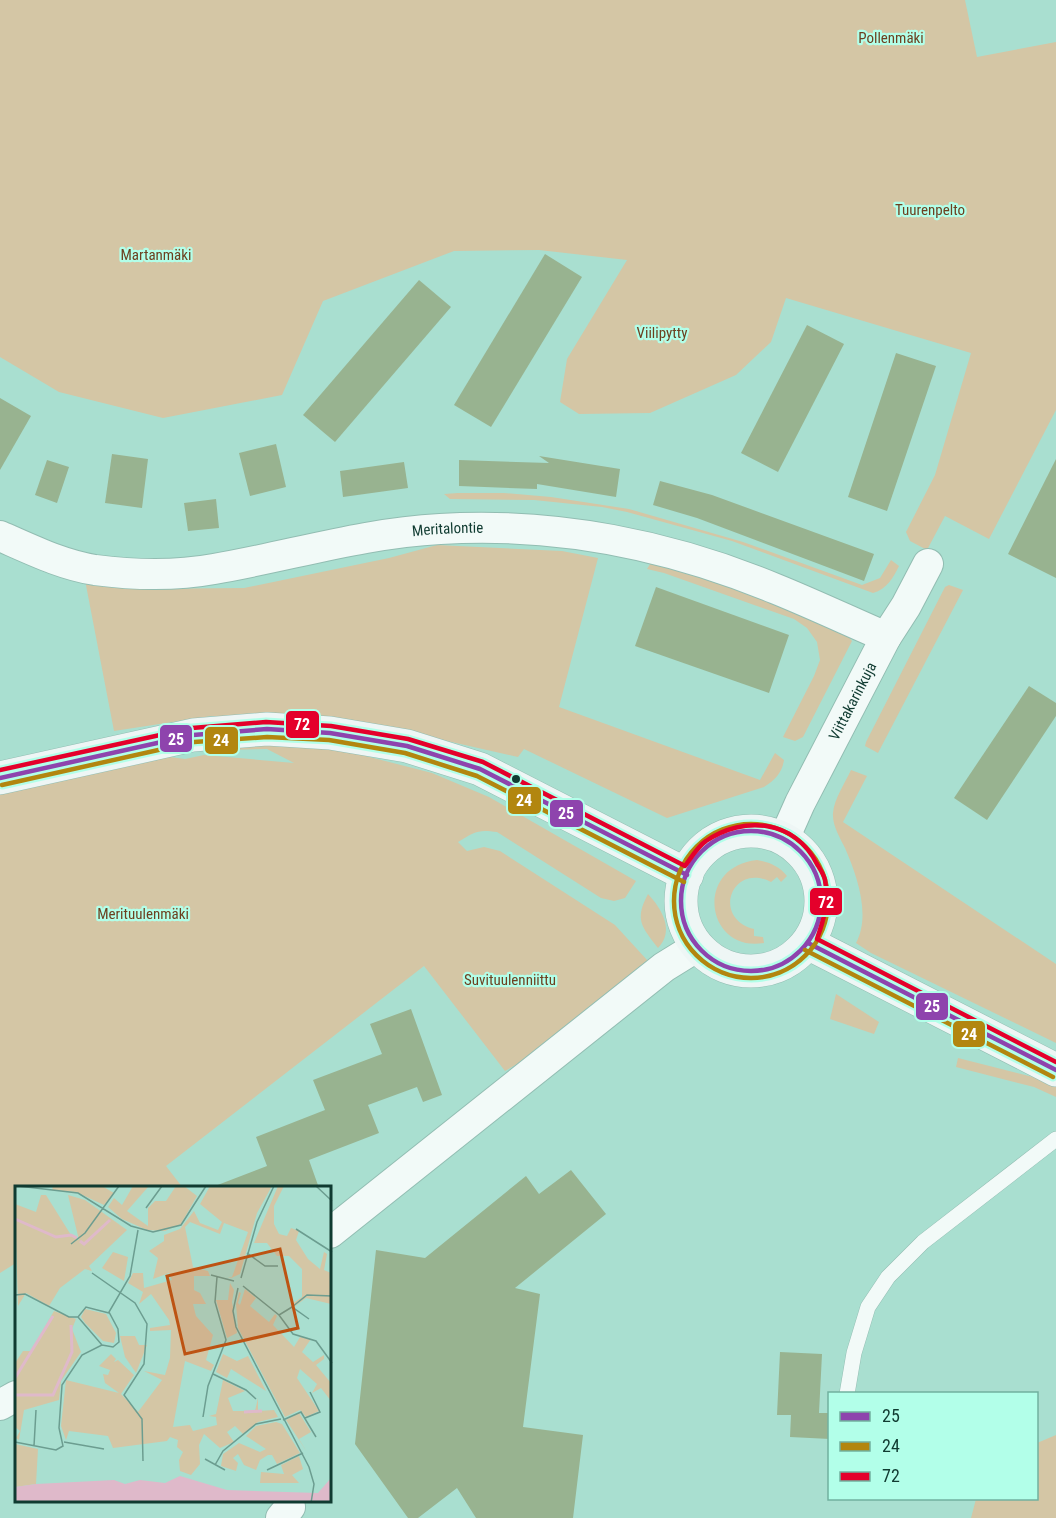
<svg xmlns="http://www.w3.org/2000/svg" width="1056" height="1518" viewBox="0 0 1056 1518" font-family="'Roboto Condensed',sans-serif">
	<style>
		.green { fill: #d4c6a5 }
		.building { fill: #98b390 }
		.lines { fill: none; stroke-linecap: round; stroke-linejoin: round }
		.lane-casing { stroke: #92bdb2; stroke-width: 16 }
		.street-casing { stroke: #92bdb2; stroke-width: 32 }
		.secondary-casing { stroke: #92bdb2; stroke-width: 34 }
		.lane { stroke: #f2faf8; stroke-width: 15 }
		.street { stroke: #f2faf8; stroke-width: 30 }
		.secondary { stroke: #eef6f5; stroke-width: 33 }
		.bus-1-casing { stroke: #b2ffe9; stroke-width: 9 }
		.bus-2-casing { stroke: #b2ffe9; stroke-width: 9 }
		.bus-3-casing { stroke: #b2ffe9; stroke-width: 9 }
		.bus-1 { stroke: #8e44ad; stroke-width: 4.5 }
		.bus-2 { stroke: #b2860f; stroke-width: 4.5 }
		.bus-3 { stroke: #e4002b; stroke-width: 4.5 }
		.bus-dot { fill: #103b31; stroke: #b2ffe9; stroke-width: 2 }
		.labels { text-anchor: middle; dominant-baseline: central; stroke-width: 4.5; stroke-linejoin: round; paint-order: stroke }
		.park-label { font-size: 15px; fill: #6c4020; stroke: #b2ffe9 }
		.street-label { font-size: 15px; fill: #103b31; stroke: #b2ffe9 }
		.inset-river { fill: none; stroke: #dfb9ca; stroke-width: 3 }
		.inset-road { fill: none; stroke: #6c9d90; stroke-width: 1.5 }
		.view { fill: #bd5313; fill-opacity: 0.15; stroke: #bd5313; stroke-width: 3 }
		.inset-edge { fill: none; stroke: #103b31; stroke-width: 3 }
		.line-badge { stroke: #b2ffe9; stroke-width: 2 }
		.badge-label { font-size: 16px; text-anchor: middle; font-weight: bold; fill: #fff }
	</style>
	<rect width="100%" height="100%" fill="#a9dfd0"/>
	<g class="green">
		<path d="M0,0H965L977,57L1056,42V410L989,539L945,516L927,550L910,541L906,532L935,475L971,353L786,298L771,342L736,375L650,413L579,414L560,402L567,359L627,260L539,250L454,251L323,301L282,395L163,418L59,392L0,357Z"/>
		<path d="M458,493H504L551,497L629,509L743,542L862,585L880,578L891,560L899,566C893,578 887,589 873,593L732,541L627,512L602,507L534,500L450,499L444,494Z"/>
		<path d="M437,545L562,551L598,558L559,707L760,780L775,753L784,760C782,773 775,780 764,787L667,818L524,749L518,757L412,733L298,716H212L114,731L85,580L132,589L244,588L389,558Z"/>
		<path d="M652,561L677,568L826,621L847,635L852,641L803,737L795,741L783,737L814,676L820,660L817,642L807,628L794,619L664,573L647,569Z"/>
		<path d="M949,585L963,590L878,753L865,746L866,742L945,587Z"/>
		<path d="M249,743H283L354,753L432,773L489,797L636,881L625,898L614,901L601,898L497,832C478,829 474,832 458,842L467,851L484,847L500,851L615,925L648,961L526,1059L505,1071L424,966L166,1166L183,1188H16V1263L0,1273V792L170,757L185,759L204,755L294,763L267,749L226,750Z"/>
		<path d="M851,770L867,776L843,822L1056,964V1043L871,953L856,943C871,915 857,876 845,848C840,838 832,825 833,813C834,799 845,783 851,770Z"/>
		<path d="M757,860C769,862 779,866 787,876L781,882L777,877L771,882C732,862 711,918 754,929V936L763,937L764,943C706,953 693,867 757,860Z"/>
		<path d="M648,894C662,909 675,931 658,948C642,927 634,920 648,894Z"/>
		<path d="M836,994L879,1022L874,1034L830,1019Z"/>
		<path d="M958,1058L1033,1077L1056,1086V1097L1034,1087L956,1067Z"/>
		<path d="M1056,1435V1518H971L976,1499L1036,1498L1037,1443Z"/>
	</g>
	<g class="building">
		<path d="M545,254L582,277L491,427L454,405Z"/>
		<path d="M419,280L451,307L335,442L303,415Z"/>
		<path d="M807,325L844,344L778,472L741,453Z"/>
		<path d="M896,353L936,366L887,511L848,497Z"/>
		<path d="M0,398L31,416L0,470Z"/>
		<path d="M276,444L286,487L250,496L239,453Z"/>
		<path d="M112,454L148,459L142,508L105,503Z"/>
		<path d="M539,456L620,469L616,497L537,484V489L459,486V460L549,463Z"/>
		<path d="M1056,459V578L1008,554Z"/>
		<path d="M47,460L69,467L57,503L35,495Z"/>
		<path d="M404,462L408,488L343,497L340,471Z"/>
		<path d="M660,481L712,495L874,554L864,581L697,518L653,505Z"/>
		<path d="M216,499L219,528L188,531L184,503Z"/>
		<path d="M656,587L789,635L769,693L635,646Z"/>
		<path d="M1029,686L1056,703V716L987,820L954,798Z"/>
		<path d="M411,1009L442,1095L423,1102L417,1087L368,1105L379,1133L309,1160L319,1188H215V1186L267,1166L256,1137L325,1110L313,1080L382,1054L370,1024Z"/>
		<path d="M571,1170L606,1214L515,1288L540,1294L523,1427L583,1435L573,1518H476L457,1488L418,1518H408L355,1444L376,1250L425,1258L526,1176L539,1194Z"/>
		<path d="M780,1352L822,1354L819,1413H830V1439L790,1437L791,1415H777Z"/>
	</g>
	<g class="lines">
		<g class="lane-casing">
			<path id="lane" d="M847,1394L854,1353L868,1307L888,1277L923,1242L1056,1139"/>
		</g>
		<g class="street-casing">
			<g id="street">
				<path id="s1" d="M0,536C30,549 62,565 95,570C134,575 176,576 214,569C290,556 363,533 440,529C555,522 670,545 776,589C813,604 849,621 886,637"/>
				<path id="s2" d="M784,839L800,803L886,637L906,606L928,564"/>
				<path d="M330,1233L664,967L698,946"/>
				<path d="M0,1405L16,1396"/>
				<path d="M281,1518L290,1507L289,1502"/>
			</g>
		</g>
		<g class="secondary-casing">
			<g id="secondary">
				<path d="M0,778L193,735L267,729L330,733L407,746L480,769L687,875"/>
				<circle cx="751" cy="901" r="70"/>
				<path d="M808,943L1056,1070"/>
			</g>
		</g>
		<use href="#lane" class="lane"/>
		<use href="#street" class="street"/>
		<use href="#secondary" class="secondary"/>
		<g class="bus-1-casing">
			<g id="bus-1">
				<path d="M0,778L193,735L267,729L330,733L407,746L480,769L687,875"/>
				<circle cx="751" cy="901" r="70"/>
				<path d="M808,943L1056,1070"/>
			</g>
		</g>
		<g class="bus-2-casing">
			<g id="bus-2">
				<path d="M2,785L194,742L267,737L329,740L405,753L477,776L684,882"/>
				<circle cx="751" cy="901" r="77"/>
				<path d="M805,950L1053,1077"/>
			</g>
		</g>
		<g class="bus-3-casing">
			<path id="bus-3" d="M0,770L192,728L266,722L331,726L408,739L483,762L685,866C691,858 698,846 706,841C744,815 795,820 817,864C820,869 824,875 825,880C829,902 824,919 817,939L1056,1062"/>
		</g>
		<use href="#bus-1" class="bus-1"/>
		<use href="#bus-2" class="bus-2"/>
		<use href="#bus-3" class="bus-3"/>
	</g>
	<circle class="bus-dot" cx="516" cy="779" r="5"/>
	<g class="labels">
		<g class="park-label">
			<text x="891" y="38">Pollenmäki</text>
			<text x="930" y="210">Tuurenpelto</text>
			<text x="156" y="255">Martanmäki</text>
			<text x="662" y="333">Viilipytty</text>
			<text x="143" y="914">Merituulenmäki</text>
			<text x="510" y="980">Suvituulenniittu</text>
		</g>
		<g class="street-label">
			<text stroke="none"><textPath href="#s1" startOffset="458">Meritalontie</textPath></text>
			<text stroke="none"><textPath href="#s2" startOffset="154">Viittakarinkuja</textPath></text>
		</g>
	</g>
	<g transform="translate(15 1186)">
		<rect width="316" height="316" fill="#a9dfd0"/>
		<path d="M38,0H87L99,7L89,19L61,6L37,4ZM118,0H134L112,25L133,40V22L140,15H151L161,0H169L182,10L166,38L150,45L132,44L107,33L93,21L99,12L107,19ZM195,0H257L242,27L225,88L216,92H213L217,91L233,46L209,37L205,48L175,36L170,41L178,81L193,85L195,90H179V104L185,107L191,118H178L181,130L198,149L191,174L199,179L196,185L170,175L158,241L175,239L178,245L202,239L201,231L194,230L201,228L208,194L230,205L213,212L218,225H240L243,212V225L259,224L263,231L243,236L228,248L220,240L212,246L219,256L205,262L189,248L184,259L185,278L176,289L165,285L164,274L168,266L162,261L163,254L155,251L152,255L98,262L93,250L54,245L51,254L46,240L51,194L104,207L90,197L88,188L93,189L95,184L84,180L96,168L101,173L99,176L103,174L119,189L106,208L123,226L147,194L129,185L150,189L155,172L156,144L135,145V142L155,139L154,134L136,108L124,118L128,106L113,97L118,87H128L129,102L157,94L154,87L138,93L143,72L134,65L149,55V49L165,43L179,25L185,37L203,44L207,36L185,18ZM263,0H269L259,20V38L264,48L272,50L276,42L284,45L281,54L293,73L305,83L309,66L312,68L309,84L316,87V118L291,112L279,121L277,118L287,111V83L274,70H262L252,57H239ZM26,9H31L56,49L64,54L53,9L70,14L112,44L74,80L77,85L70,83L45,102L34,120L11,107L3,120L0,18L21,26ZM98,66L113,71L109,95L87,82ZM215,97L219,104L217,116L222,147L212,152L201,114H213ZM230,103L241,112L235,120L254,136L260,128L262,130L258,139L279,161L285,151L296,153L287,166L298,176L309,169V173L301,179L316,197V215L306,202L297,207L302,198L285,183L282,192L304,225L291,231L285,224L270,231L223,142L221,118L224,106L226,107L223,117L225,119ZM70,123L91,128L101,147L99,157L88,155L70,137L66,131ZM39,125L61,133L57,143L66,166L46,195L44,214L9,224L4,254L1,252L5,245L0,241V177L8,165H16ZM105,150H120L124,159H132L121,187L110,171ZM208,168L222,175L233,170L251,205L216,183L212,192L201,186ZM284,227L296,246L284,253L292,266L271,234ZM261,236L267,238L285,267L262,278L257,269H253L245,274L241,284L229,279L223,268L218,272L223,277L221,285L206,280L208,268L224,257L245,266L251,263L231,250L241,240ZM0,258L23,263L21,298L0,301ZM284,270L288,283L277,289L284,297H245L246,286L269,288L266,279Z" fill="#d4c6a5"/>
		<path d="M165,290L212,304L303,307L316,292L317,316L0,317V301L21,298L99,294L110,298L125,294L150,297Z" fill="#dfb9ca"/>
		<path class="inset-river" d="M0,33L41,51L56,49L62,52M65,55L69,58L95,34M0,192L38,130M0,209H38L57,166L56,139M229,226L247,225"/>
		<path class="inset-road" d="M3,0L63,7L116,40L138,46L166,39L191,0M301,0L317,15M131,22L147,0M281,43L317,66M56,58L70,47L104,0M232,67L250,80H263M77,87L120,117L132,138L129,178L109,209L127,233L128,275M196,89L219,95M226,92L242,36L259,0M228,100L264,129L278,148L301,155L317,177M223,102L218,125L221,141L294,281L299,298L296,317M0,109L10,108L54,131H63L71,121L94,127M277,121L292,109L317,110M264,129L277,121L294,133M87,159L98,161L104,156L103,143L94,126L115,90L123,44M198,188L231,204L241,213M188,231L193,200L211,154L200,116L202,91M290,232L305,226L295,206M268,234L286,226L301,251M0,256L41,264L48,260L44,242L47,199L67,169L87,159L63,131M49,256L89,263M19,260L21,224M190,273L210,284M200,279L208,265L241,238L266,233M252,284L288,267"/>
		<path class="view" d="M265,63L283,142L170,168L152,90Z"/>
		<rect width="316" height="316" class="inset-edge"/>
	</g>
	<g class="line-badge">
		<rect x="285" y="710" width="35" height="29" rx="6" fill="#e4002b"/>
		<rect x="159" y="724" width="34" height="29" rx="6" fill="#8e44ad"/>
		<rect x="204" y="726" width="35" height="29" rx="6" fill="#b2860f"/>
		<rect x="507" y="786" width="35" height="29" rx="6" fill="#b2860f"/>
		<rect x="549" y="799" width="35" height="29" rx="6" fill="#8e44ad"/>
		<rect x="809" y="887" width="34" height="29" rx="6" fill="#e4002b"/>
		<rect x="915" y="992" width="34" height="29" rx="6" fill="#8e44ad"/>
		<rect x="952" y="1020" width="34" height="28" rx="6" fill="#b2860f"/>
	</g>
	<g class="badge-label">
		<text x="302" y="730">72</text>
		<text x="176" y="745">25</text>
		<text x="221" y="746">24</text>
		<text x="524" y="806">24</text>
		<text x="566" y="819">25</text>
		<text x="826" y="908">72</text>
		<text x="932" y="1012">25</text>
		<text x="969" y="1040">24</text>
	</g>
	<rect x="828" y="1392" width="210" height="108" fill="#b2ffe9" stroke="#71b19f" stroke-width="1.5"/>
	<rect x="840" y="1412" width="30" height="9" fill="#8e44ad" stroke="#71b19f" stroke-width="1.5"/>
	<text x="882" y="1422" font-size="18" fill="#103b31">25</text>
	<rect x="840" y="1442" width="30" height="9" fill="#b2860f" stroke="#71b19f" stroke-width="1.5"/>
	<text x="882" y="1452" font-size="18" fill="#103b31">24</text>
	<rect x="840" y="1472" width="30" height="9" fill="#e4002b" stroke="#71b19f" stroke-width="1.5"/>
	<text x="882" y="1482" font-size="18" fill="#103b31">72</text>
</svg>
